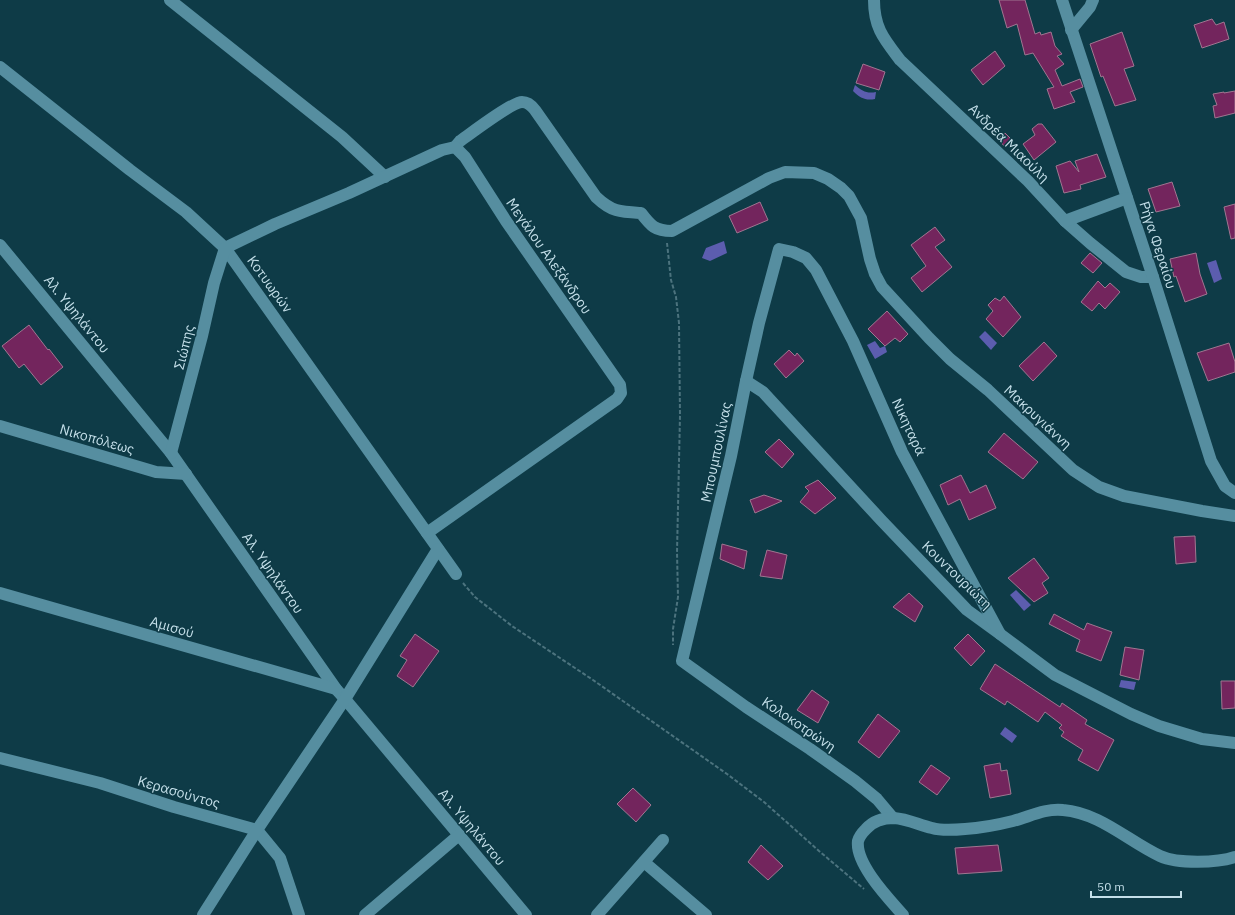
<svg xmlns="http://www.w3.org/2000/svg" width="1235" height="915" viewBox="0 0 1235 915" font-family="'IBM Plex Sans',sans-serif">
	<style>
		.water { fill: #5c5daf }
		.building { fill: #73255d; stroke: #a07691 }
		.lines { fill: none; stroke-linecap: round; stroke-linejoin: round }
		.path { stroke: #4c737e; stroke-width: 2; stroke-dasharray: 4 2; stroke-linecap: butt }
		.minor { stroke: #568ea0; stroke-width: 12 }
		.labels { text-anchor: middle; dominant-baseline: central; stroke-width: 3; stroke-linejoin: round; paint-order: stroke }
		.street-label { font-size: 14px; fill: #c4dfe9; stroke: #0e3b47 }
	</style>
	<rect width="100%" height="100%" fill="#0e3b47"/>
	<g class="water">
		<path d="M855,85C862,91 867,94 876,92L875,99C866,101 860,98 853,91Z"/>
		<path d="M724,241L727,253L710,261L702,258L706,248Z"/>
		<path d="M1216,260L1222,279L1214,283L1207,263Z"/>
		<path d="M985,331L997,343L991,350L979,337Z"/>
		<path d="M875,341L880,348L885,346L887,352L875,359L867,345Z"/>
		<path d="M1016,590L1031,605L1024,611L1010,595Z"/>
		<path d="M1121,680L1136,682L1134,690L1119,687Z"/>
		<path d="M1005,727L1017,736L1012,743L1000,734Z"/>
	</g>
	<g class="building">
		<path d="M999,0H1025L1035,34L1040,32L1041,35L1051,32L1055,46L1062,54L1057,56L1064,64L1055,70L1062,86L1080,79L1083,87L1070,92L1075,102L1054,109L1047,89L1054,87L1033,53L1025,55L1017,24L1007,28Z"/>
		<path d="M1212,19L1216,25L1224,22L1229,39L1202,48L1194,25Z"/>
		<path d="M1122,32L1134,66L1124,69L1136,100L1115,106L1103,76L1101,77L1090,44Z"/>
		<path d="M995,51L1005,66L983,85L971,70Z"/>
		<path d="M863,64L885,72L879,90L856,83Z"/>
		<path d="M1235,91V113L1215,118L1213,106L1217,105L1213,94L1224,92V93Z"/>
		<path d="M1038,124H1042L1056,142L1034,160L1023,144L1035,135L1032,129Z"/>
		<path d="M1005,133L1013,141L1005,147L998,139Z"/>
		<path d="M1097,154L1106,177L1080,185L1081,189L1064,193L1056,166L1070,161L1079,172L1075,161Z"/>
		<path d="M1172,182L1180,206L1156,212L1148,189Z"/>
		<path d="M760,202L768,220L737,233L729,216Z"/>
		<path d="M1235,204V238L1231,239L1224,207Z"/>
		<path d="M935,227L945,240L935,247L952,267L922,292L911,278L926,266L911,245Z"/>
		<path d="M1090,253L1102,263L1093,273L1081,263Z"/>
		<path d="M1196,253L1200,274L1207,294L1185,302L1176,276L1174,277L1170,259Z"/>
		<path d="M1098,281L1105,288L1110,283L1120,292L1105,309L1099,303L1092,311L1081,302Z"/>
		<path d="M1004,296L1021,317L1003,337L986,319L993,311L988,305L995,298L1000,301Z"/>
		<path d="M887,311L908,334L900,342L895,338L885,346L868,329Z"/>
		<path d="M29,325L48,350L49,349L63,367L41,385L24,364L19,368L2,346Z"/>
		<path d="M1044,342L1057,356L1033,381L1019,366Z"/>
		<path d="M1229,343L1235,362V372L1208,381L1197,353Z"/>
		<path d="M789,350L795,356L797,353L804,361L786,378L774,364Z"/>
		<path d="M1004,433L1038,462L1023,479L988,452Z"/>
		<path d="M779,439L794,454L782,468L765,452Z"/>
		<path d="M961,475L970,493L986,485L996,508L969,520L960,499L948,505L940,485Z"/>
		<path d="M818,480L836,498L815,514L800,502L809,491L805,487Z"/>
		<path d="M764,495L782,501L755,513L750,500Z"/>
		<path d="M1195,536L1196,562L1176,564L1174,537Z"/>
		<path d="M722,544L747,551L744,569L720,559Z"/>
		<path d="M767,550L787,555L782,579L760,576Z"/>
		<path d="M1034,558L1049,578L1042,583L1048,593L1034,602L1008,578Z"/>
		<path d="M909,593L923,606L915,622L893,607Z"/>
		<path d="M1054,614L1084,630L1087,623L1112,632L1101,661L1076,651L1080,640L1049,624Z"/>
		<path d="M415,634L439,651L413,687L397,676L407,660L400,656Z"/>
		<path d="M968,634L985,651L971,666L954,648Z"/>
		<path d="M1125,647L1144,650L1139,680L1120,675Z"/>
		<path d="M995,664L1060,707L1062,703L1087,720L1085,724L1114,740L1098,771L1078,760L1083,750L1061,736L1064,732L1059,728L1062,725L1045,712L1038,722L1007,701L1005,705L980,689Z"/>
		<path d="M1221,681H1235V708L1222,709Z"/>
		<path d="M812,690L829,702L818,723L797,710Z"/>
		<path d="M878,714L900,731L879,758L858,742Z"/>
		<path d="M1000,763L1001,771L1007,770L1011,794L990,798L984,766Z"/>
		<path d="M931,765L950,778L937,795L919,782Z"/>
		<path d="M633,788L651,805L636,822L617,804Z"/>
		<path d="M761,845L783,866L768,880L748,862Z"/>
		<path d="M998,845L1002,871L958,874L955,848Z"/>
	</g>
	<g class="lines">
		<g class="path">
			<path d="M667,243L671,280L676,297L679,323L680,415L677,552L678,597L673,629V645"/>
			<path d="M463,583L475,597L512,626L593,680L727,774L764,802L819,851L864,889"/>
		</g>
		<g class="minor">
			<path d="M170,0L342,137L385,177"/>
			<path d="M874,0C874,28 884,39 900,60L1028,181L1065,221L1090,243L1126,272L1141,277H1153"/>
			<path d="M1062,0L1153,277L1211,461L1225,486L1235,493"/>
			<path d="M1071,30L1090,7L1093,0"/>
			<path d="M0,67L130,170L186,212L225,248L456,574"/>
			<path d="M455,147L460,141C470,134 512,102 522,102C527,102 532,106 535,110L596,197C612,212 620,212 641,213C651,226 655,231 672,231L769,178L785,172L814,173L828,179L841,188L849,196L861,218L870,259L875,274L882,287L929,338L950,359L988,390L1073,470L1099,487L1124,496L1202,511L1235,516"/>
			<path d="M1065,221L1127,198"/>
			<path d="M0,245L171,453L336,689L345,699L526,915"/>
			<path d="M746,381L763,392L881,520L967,610L1000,634L1055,675L1131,714L1159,726L1202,739L1235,743"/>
			<path d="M0,426L156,472L186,474"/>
			<path d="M171,453L202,336L214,283L225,248L275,224L349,193L442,150L455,147L465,157L506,221L620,385L621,393L617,399L427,533"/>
			<path d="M0,593L336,689"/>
			<path d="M0,758L100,783L174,807L257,830L280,858L299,915"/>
			<path d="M893,818L877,799L855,781L810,749L746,707L682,661L731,456L746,381L759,323L779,249L793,252L806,258L816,270L853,341L902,452L1000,634"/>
			<path d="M644,862L706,915"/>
			<path d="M203,915L257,830L345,699L438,549"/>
			<path d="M365,915L459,835"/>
			<path d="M597,915L663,840"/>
			<path d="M903,915C889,899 855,864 858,841C859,837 863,832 866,829C873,821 884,818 894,818C908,819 919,825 932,828C942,831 954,830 965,829C981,828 997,825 1013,821C1029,817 1045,808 1063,810C1100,813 1128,841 1160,856C1177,864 1218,863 1235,857"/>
		</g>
	</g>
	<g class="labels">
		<g class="street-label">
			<text transform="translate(1009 143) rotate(44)">Ανδρέα Μιαούλη</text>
			<text transform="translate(1158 245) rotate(72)">Ρήγα Φεραίου</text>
			<text transform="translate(549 256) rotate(55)">Μεγάλου Αλεξάνδρου</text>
			<text transform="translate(270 284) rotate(54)">Κοτυωρών</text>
			<text transform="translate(77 314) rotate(51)">Αλ. Υψηλάντου</text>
			<text transform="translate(184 347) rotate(-76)">Σιώπης</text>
			<text transform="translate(1038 417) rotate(43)">Μακρυγιάννη</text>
			<text transform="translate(909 427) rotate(65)">Νικηταρά</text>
			<text transform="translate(97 439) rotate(16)">Νικοπόλεως</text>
			<text transform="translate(716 452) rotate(-78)">Μπουμπουλίνας</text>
			<text transform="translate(273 573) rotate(55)">Αλ. Υψηλάντου</text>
			<text transform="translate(957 575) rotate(44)">Κουντουριώτη</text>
			<text transform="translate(172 627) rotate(16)">Αμισού</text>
			<text transform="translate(799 724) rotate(34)">Κολοκοτρώνη</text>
			<text transform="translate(179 792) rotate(16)">Κερασούντος</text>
			<text transform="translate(472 827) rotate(50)">Αλ. Υψηλάντου</text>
		</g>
	</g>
	<path d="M1091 891v6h90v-6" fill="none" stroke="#c4dfe9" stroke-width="2"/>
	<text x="1097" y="891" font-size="12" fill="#c4dfe9" stroke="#0e3b47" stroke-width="3" paint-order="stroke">50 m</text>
</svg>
